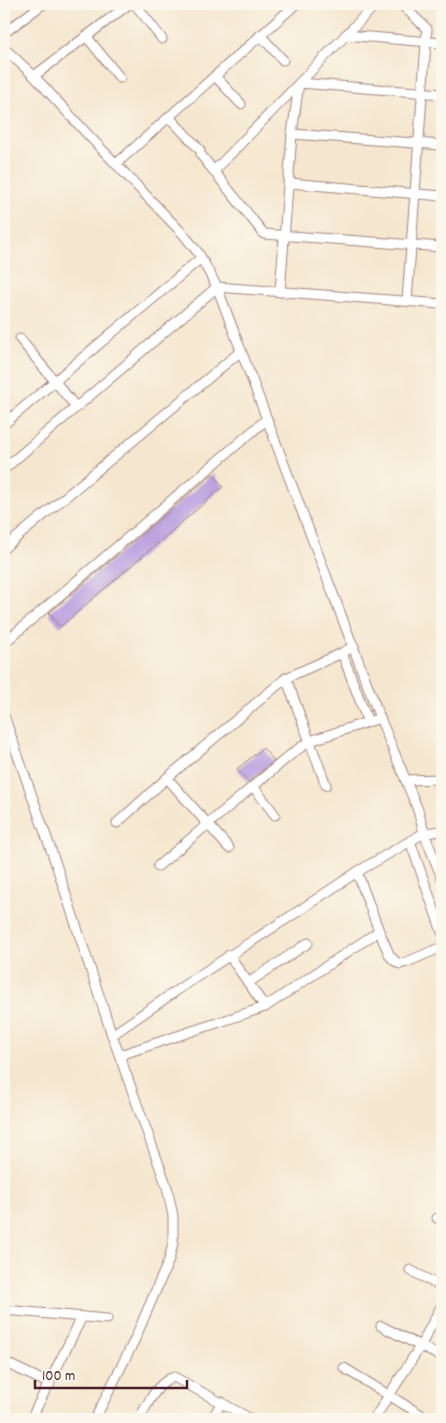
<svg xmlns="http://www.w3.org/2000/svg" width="446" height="1423" viewBox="0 0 446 1423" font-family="Dekko,sans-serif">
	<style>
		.building { fill: #bca2e0 }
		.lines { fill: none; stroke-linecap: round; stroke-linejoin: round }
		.street-casing { stroke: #a0837d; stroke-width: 11 }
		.street { stroke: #fff; stroke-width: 9 }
	</style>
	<rect width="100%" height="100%" fill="#fbf7ec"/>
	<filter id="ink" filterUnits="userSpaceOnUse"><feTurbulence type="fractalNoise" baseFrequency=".02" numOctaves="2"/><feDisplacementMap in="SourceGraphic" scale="10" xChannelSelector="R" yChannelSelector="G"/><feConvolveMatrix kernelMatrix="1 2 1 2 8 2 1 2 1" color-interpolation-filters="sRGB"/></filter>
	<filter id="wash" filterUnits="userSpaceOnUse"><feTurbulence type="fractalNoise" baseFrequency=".0096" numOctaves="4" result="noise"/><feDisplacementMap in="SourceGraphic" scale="20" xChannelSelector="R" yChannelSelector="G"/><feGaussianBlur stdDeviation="1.12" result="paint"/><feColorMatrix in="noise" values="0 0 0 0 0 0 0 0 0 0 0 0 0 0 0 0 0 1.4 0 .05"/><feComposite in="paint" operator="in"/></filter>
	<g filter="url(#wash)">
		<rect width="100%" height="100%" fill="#f5e7cf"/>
		<g id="blocks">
			<g class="building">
				<path d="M213,474L223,487L60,627L49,613Z"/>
				<path d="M263,748L274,761L248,782L237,769Z"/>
			</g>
		</g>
	</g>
	<g filter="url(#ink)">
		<use href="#blocks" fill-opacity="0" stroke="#a0837d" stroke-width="1"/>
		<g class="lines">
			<g class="street-casing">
				<g id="street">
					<path d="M135,4L162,39"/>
					<path d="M401,4L427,29L407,301"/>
					<path d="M4,33L43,4"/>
					<path d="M260,35L283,60"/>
					<path d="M345,35L442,43"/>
					<path d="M86,36L120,78"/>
					<path d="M4,48L34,76L91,138L184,235L199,254L217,287L380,718L418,810L424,833L442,878"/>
					<path d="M34,76L129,4"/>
					<path d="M215,76L241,104"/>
					<path d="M169,117L200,150"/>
					<path d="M292,134L442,145"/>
					<path d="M201,155L264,234L442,247"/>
					<path d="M116,164L296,4"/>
					<path d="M214,171L376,4"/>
					<path d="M289,183L442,196"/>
					<path d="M280,292L292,134L299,83L442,94"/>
					<path d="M20,339L76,407"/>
					<path d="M4,424L201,258"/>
					<path d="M4,469L217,287L442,304"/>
					<path d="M4,548L241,351"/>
					<path d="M4,643L267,419"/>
					<path d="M342,653L368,722"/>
					<path d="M286,678L326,785"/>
					<path d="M4,716L57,867L112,1035L167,1187L173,1216V1243L169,1260L134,1341L95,1419"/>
					<path d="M167,778L229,848"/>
					<path d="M406,780L442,779"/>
					<path d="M253,786L275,815"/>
					<path d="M117,823L167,778L286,678L342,653L354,646"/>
					<path d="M410,841L442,932"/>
					<path d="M158,866L294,752L310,741L380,718"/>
					<path d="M357,872L379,931L390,956L395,961L400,964L407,962L442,947"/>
					<path d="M229,955L265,1007"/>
					<path d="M248,983L308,943"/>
					<path d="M112,1035L195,978L294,914L357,872L424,833L442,831"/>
					<path d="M120,1055L265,1007L379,931"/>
					<path d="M437,1218L442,1221"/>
					<path d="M410,1270L442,1287"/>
					<path d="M4,1310L107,1319"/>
					<path d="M381,1326L442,1357"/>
					<path d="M4,1362L50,1384"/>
					<path d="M344,1368L428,1419"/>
					<path d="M31,1419L82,1317"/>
					<path d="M139,1419C148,1404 156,1383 174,1377L251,1419"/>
					<path d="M212,1419L222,1402"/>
					<path d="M374,1419L421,1345L442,1305"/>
				</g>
			</g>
			<use href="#street" class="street"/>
		</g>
	</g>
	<rect width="446" height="1423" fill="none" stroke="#fbf7ec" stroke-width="20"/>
	<path d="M35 1380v8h152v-8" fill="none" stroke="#4a1f2b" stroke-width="2.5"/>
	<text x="42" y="1380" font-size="15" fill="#4a1f2b" stroke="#fbf7ec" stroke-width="4" paint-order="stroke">100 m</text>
</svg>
